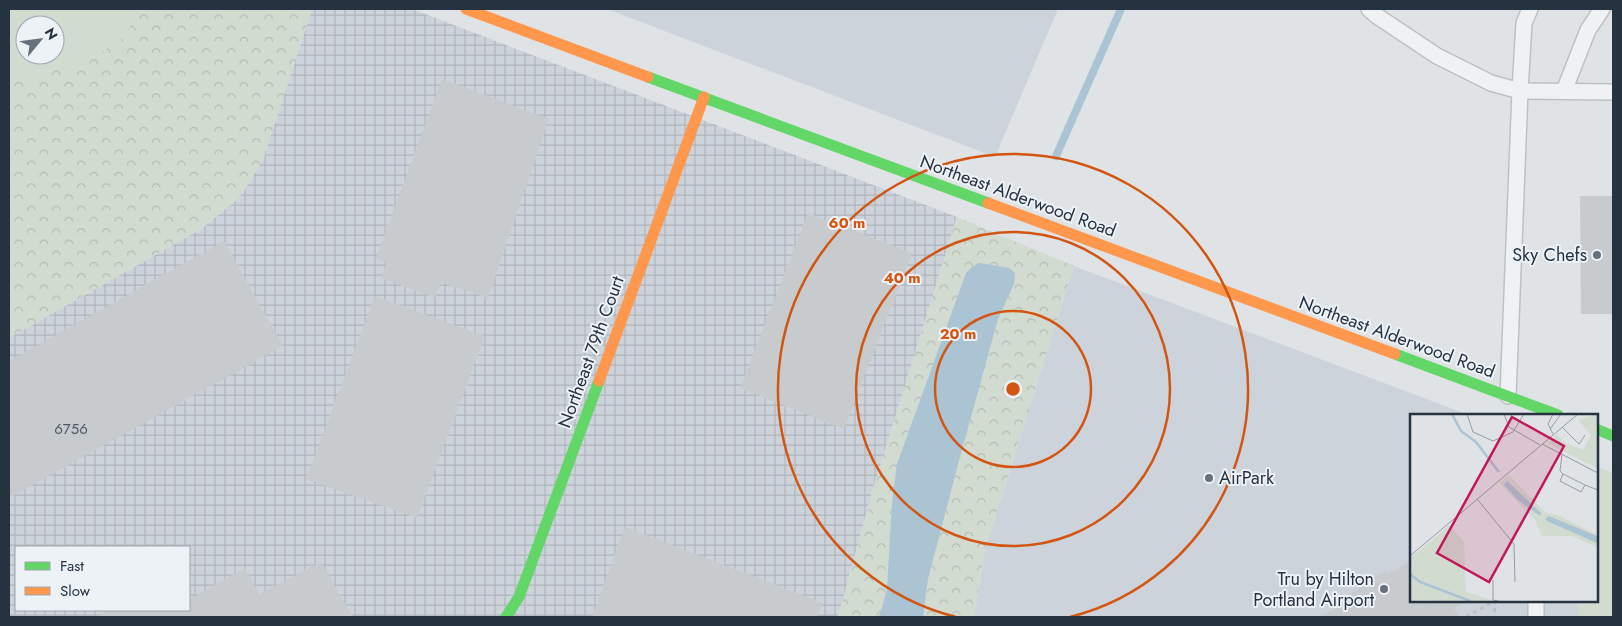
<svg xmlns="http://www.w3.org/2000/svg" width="1622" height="626" viewBox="0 0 1622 626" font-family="Jost,sans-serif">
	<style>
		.built { fill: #cdd3da }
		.industrial { fill: url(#industrial-grid); fill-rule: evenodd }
		.grass { fill: #d2dbd0; fill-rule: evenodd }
		.forest { fill: url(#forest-crowns) }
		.water { fill: #abc4d4 }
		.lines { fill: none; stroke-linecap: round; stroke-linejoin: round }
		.stream { stroke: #abc4d4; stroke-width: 8 }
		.building { fill: #c8cbce }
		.lane-casing { stroke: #bec1c4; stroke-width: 18 }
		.path { stroke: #bec2c5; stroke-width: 3; stroke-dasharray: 4 4; stroke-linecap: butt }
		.lane { stroke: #f0f1f3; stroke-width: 15 }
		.fast { stroke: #63d668; stroke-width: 11 }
		.slow { stroke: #ff974d; stroke-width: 11 }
		.ring { fill: none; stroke: #d45511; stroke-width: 2.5 }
		.poi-dot { fill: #66717b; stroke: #edf2f6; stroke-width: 2 }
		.labels { text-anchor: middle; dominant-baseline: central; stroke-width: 4; stroke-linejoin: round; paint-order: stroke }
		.number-label { font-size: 15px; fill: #4e5a65 }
		.street-label { font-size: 18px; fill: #253341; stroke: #edf2f6 }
		.poi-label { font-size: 18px; fill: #253341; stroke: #edf2f6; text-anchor: end }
		.inset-river { fill: none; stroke: #abc4d4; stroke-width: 2.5 }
		.inset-road { fill: none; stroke: #959da4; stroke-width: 1 }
		.view { fill: #c2185b; fill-opacity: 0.15; stroke: #c2185b; stroke-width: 2.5 }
		.inset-edge { fill: none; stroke: #253341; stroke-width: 2.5 }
		.centre { fill: #d45511; stroke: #edf2f6; stroke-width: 2.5 }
		.ring-label { font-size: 15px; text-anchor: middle; font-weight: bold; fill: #d45511; stroke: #edf2f6; stroke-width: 4; stroke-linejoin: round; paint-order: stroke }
	</style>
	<defs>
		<pattern id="industrial-grid" width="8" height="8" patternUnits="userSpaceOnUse" patternTransform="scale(1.25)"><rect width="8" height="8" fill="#cdd3da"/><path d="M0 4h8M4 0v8" fill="none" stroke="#b0b6bc"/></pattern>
		<pattern id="forest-crowns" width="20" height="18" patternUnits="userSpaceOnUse" patternTransform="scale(1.25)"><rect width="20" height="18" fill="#d2dbd0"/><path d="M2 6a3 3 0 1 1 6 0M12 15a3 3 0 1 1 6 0" fill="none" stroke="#b4bcb4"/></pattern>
	</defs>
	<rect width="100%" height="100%" fill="#e0e3e6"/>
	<g class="built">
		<path d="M607,9H1058L995,157Z"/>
		<path d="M1074,266L1469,415H1411V600H1578V617H974L985,550Z"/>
	</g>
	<path class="industrial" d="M312,9H412L957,217L874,486L838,617H9V338L201,229L240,197L263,160ZM16,547H189V610H16Z"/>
	<g class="grass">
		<path d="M9,9H142L120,41L92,58L9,82ZM25,25H55V55H25Z"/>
		<path d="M1596,465L1613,473V617H1578V600H1596Z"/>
	</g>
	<g class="forest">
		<path d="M142,9H312L263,160L240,197L201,229L9,338V82L92,58L120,41Z"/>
		<path d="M957,217L1074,266L985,550L974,617H838L874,486Z"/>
	</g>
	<path class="water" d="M979,263L1009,268L1015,273L1014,284L998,319L960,457L928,579L923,617H879L887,590L892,503L897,464L966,273L972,267Z"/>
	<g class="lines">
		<path class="stream" d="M1056,156L1121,9"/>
	</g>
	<g class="building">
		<path d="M442,79L549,119L488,298L441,282L435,298L381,278L387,262L376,258Z"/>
		<path d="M1580,196H1613V314H1581Z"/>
		<path d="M808,213L912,253L844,429L740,388Z"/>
		<path d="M224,241L283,346L9,498V361Z"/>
		<path d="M375,296L485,336L417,518L306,479Z"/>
		<path d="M625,527L823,603L817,617H592Z"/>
		<path d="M1411,561V600H1470L1454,608L1460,617H1320L1349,601L1346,596L1369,583L1368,581L1386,571L1388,574Z"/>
		<path d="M321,562L353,617H96L109,610H189V599L245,568L259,594Z"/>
	</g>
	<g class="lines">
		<g class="lane-casing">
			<g id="lane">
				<path d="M1369,9L1377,16L1437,56L1491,83L1520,91L1613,92"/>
				<path d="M1564,91L1588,30L1602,9"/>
				<path d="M1508,396L1520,91L1524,23L1530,9"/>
				<path d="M1536,600V617"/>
			</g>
		</g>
		<g class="path">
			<path d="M1494,600L1495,617"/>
			<path d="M1466,617L1494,601"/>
		</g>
		<use href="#lane" class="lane"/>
		<g class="fast">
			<path d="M648,77L988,203"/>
			<path d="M1395,354L1558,415"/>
			<path d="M1596,429L1613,436"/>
			<path d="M506,617L519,597L599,381"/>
		</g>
		<g class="slow">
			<path d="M466,9L648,77"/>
			<path d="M988,203L1395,354"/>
			<path d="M599,381L704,97"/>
		</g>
	</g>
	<g class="ring">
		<circle cx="1013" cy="389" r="78"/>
		<circle cx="1013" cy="389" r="157"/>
		<path d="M956 617A235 235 0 1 1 1070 617"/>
	</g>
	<g class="poi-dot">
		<circle cx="1597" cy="255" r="5"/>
		<circle cx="1209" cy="478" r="5"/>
		<circle cx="1384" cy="589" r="5"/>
	</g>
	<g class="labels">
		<g class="number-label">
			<text x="71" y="429">6756</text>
		</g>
		<g class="street-label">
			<text transform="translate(1018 196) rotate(20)">Northeast Alderwood Road</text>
			<text transform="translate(1397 337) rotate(20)">Northeast Alderwood Road</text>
			<text transform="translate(591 352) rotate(-70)">Northeast 79th Court</text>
		</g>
		<g class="poi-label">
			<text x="1587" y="255">Sky Chefs</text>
			<text x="1219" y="478" text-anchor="start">AirPark</text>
			<text x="1374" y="579">Tru by Hilton<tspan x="1374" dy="21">Portland Airport</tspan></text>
		</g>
	</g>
	<g transform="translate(1410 414)">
		<rect width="188" height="188" fill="#e0e3e6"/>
		<path d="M187,0V54L137,29L147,21L155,29L173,36L181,21L168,6ZM28,121L36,131L32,171L24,186L0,187V145Z" fill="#d2dbd0"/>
		<path d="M99,61L135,98L150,102L187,121V133L162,122H132L125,106L89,69ZM39,111L54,128L56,178L84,187H21L32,171L36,131L28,121Z" fill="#d2dbd0"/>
		<path d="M97,67L131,99L130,102L107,85L94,71ZM139,102L187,122V129L139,108L135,105Z" fill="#abc4d4"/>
		<path class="inset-river" d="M42,0L51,17L66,28L89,58M0,160L10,168L60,187"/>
		<path class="inset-road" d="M57,0L63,18L83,27L103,18L114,0M94,0L99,13L130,31M152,13L169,30L175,21M140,15L151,0M143,20L138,10L143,0M132,30L188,59M152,40L150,57L153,60M175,71L153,60L150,67L171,78L175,71L188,76M67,85L104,130L105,168M0,142L168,0M83,166V186L88,187"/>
		<path class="view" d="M102,3L154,32L79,168L27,139Z"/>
		<rect width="188" height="188" class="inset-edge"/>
	</g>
	<circle cx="1013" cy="389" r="8" class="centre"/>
	<g class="ring-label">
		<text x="847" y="228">60 m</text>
		<text x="902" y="283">40 m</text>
		<text x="958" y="339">20 m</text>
	</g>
	<rect width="1622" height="626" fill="none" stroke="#253341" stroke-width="20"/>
	<rect x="15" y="546" width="175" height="65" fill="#edf2f6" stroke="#9da6ae"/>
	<rect x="25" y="562" width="25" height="8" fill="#63d668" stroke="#9da6ae"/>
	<text x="60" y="571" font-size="15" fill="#253341">Fast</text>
	<rect x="25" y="587" width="25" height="8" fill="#ff974d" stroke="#9da6ae"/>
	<text x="60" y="596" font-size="15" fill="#253341">Slow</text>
	<g transform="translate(40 40) rotate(61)"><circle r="24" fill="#edf2f6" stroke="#9da6ae"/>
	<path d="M0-4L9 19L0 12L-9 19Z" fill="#66717b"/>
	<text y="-8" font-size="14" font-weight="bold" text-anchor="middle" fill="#253341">N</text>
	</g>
</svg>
